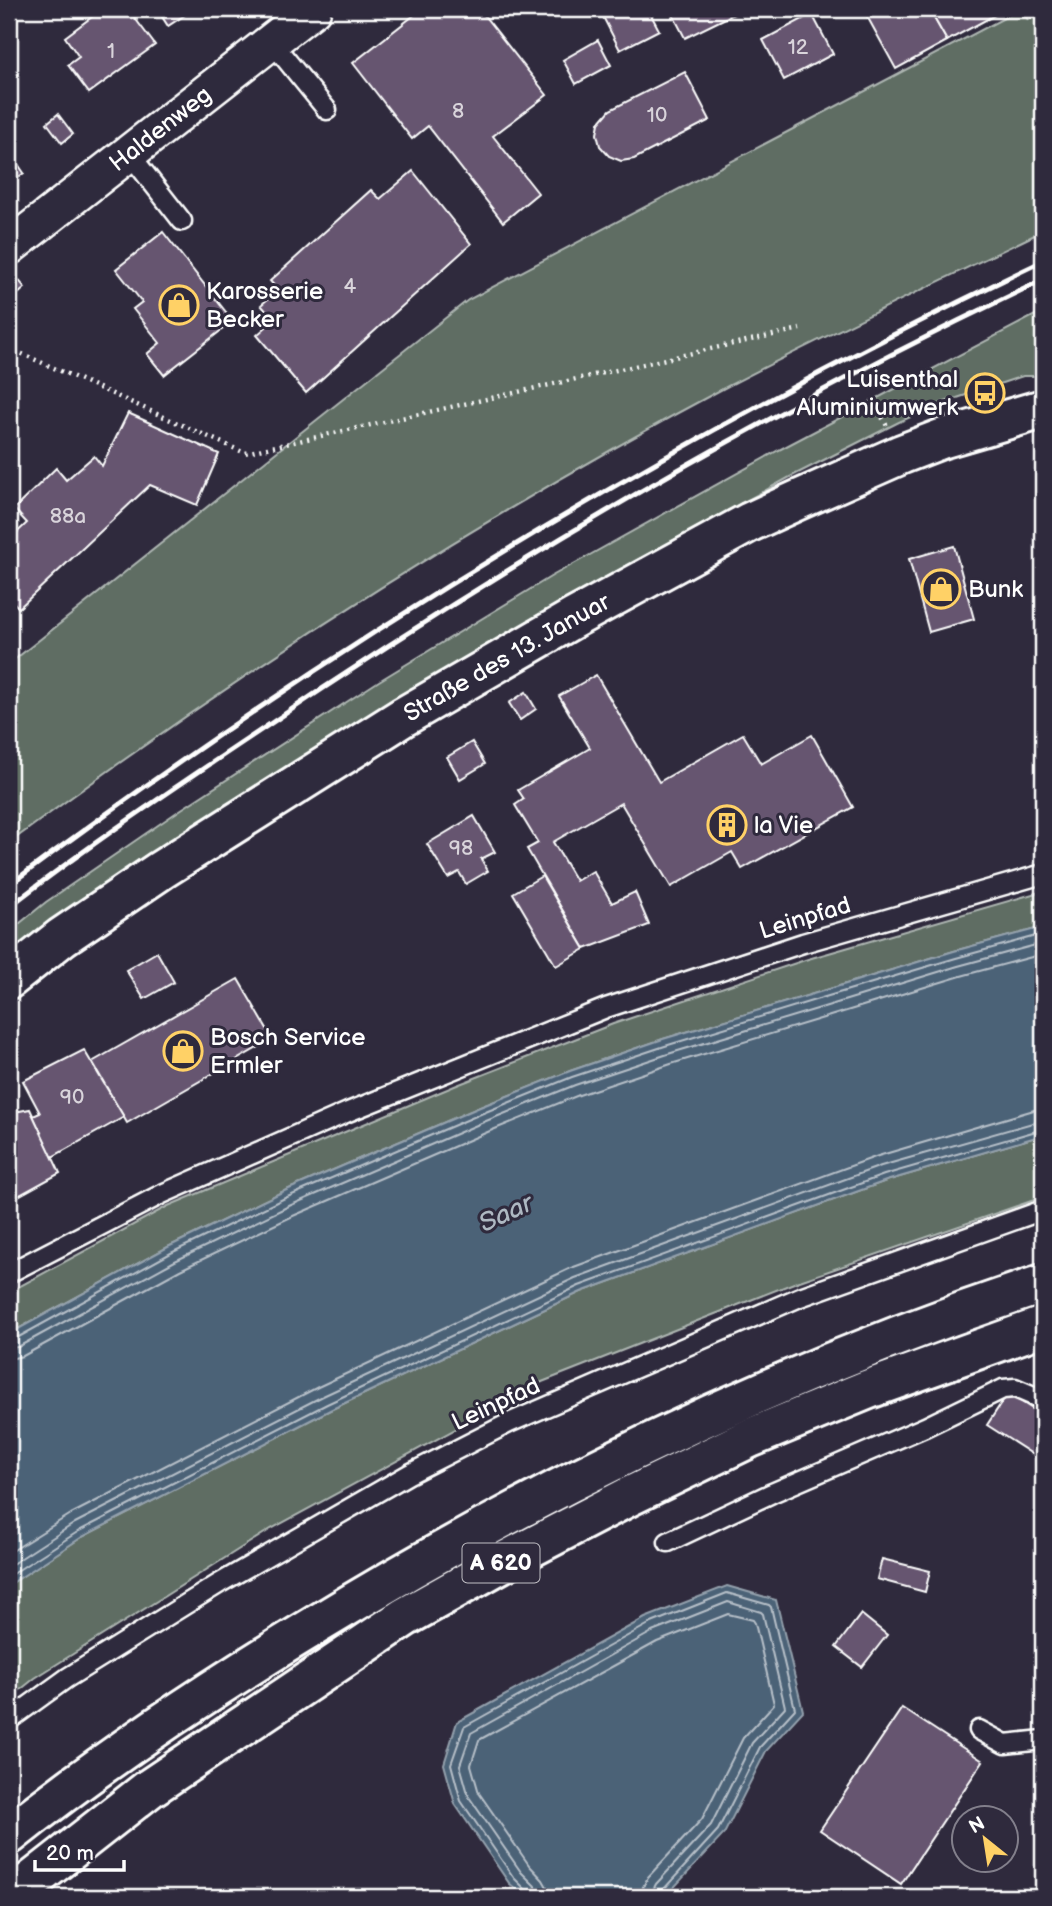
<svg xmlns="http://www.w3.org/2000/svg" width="1052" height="1906" viewBox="0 0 1052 1906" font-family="'Balsamiq Sans',sans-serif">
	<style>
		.green { fill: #5e6d64; stroke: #aeb6b2; stroke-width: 2 }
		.water { fill: #4c6277; stroke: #94a1ad; stroke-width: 2 }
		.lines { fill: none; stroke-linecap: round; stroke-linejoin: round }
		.shore { stroke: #b7c0c9; stroke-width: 2 }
		.building { fill: #665570; stroke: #fff; stroke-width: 2 }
		.service-casing { stroke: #fff; stroke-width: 23 }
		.minor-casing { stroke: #fff; stroke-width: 40 }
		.primary-casing { stroke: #fff; stroke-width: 44 }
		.motorway-casing { stroke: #fff; stroke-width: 44 }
		.path { stroke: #fff; stroke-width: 4.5; stroke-dasharray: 2 5; stroke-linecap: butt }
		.service { stroke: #2f2a3d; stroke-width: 18 }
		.minor { stroke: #2f2a3d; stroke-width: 35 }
		.primary { stroke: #2f2a3d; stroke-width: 38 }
		.motorway { stroke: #2f2a3d; stroke-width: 38 }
		.rail { stroke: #fff; stroke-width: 5 }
		.labels { text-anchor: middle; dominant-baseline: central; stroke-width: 6; stroke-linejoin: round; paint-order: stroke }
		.number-label { font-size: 21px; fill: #d9d4db }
		.shield { fill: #2f2a3d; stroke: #c1bfc5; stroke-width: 2 }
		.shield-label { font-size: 23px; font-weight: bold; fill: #fff }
		.street-label { font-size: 24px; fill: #fff; stroke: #2f2a3d }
		.poi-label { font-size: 24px; fill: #fff; stroke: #2f2a3d; text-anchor: start }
		.water-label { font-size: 26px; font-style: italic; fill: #aeb8c2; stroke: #2f2a3d }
	</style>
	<rect width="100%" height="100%" fill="#2f2a3d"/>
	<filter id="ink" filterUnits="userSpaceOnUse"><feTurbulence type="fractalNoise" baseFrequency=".0143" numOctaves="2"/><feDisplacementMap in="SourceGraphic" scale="14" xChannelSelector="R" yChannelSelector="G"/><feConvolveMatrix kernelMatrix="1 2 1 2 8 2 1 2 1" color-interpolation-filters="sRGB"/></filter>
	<g filter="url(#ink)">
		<g class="green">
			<path d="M1021,9L1028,20L1043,12V231C938,282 832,332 728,386C477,519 237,674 9,843V664L468,300Z"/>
			<path d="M1043,311V376H1023L942,403L899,422L790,477L565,599L392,701L60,918L9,955V932L46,902L180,810L379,681L552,576L777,451Z"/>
			<path d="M1043,891V927L954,951L823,991L663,1039L570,1071L480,1107L282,1192L168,1247L9,1334V1292L168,1206L457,1085L613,1024L808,959Z"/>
			<path d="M1043,1135V1197L794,1283L542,1382L271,1529L35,1678L9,1699V1585L82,1537L330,1410L581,1292L886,1181Z"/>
		</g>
		<g class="water">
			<path d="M1043,927V1135L886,1181L581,1292L330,1410L82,1537L9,1585V1334L168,1247L282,1192L480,1107L570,1071L663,1039L823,991L954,951Z"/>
			<path d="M727,1586L776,1600L803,1711L766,1751L724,1834L665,1897H525L509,1883L455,1804L444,1764L457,1722L645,1618Z"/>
		</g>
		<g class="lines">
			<g class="shore">
				<path d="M9,1340L15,1339L171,1253L285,1198L483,1113L572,1077L665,1046L825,997L956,958L1043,934"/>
				<path d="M9,1348L18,1347L175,1261L289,1206L486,1121L575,1085L668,1054L827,1006L958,966L1043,943"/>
				<path d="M9,1359L23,1356L180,1270L293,1216L490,1131L579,1095L671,1064L830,1016L961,976L1043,954"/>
				<path d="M9,1553L71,1514L318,1387L571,1268L878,1156L1034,1110L1043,1109"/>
				<path d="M9,1566L75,1523L323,1396L575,1278L881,1166L1043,1120"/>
				<path d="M9,1576L79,1531L327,1404L579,1286L884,1175L1043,1129"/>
				<path d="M529,1897L527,1891L514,1878L461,1801L451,1764L464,1727L649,1624L727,1593L769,1605L771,1607L795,1709L760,1747L718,1830L663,1890L661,1897"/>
				<path d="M538,1897L535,1886L521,1872L469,1797L460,1765L471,1733L652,1632L728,1602L761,1612L763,1614L785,1707L752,1743L711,1825L656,1884L653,1890L652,1897"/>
				<path d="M548,1897L547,1887L543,1880L529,1865L479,1793L471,1765L479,1740L657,1642L728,1614L753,1620L755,1623L774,1704L743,1738L702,1819L648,1877L643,1887L641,1897"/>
			</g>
		</g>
		<g class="building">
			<path d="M94,9H128L155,45L89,93L68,65L79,57L65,37L97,13Z"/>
			<path d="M157,9H194L168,26Z"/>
			<path d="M422,9H479L547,95L493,136L538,193L503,222L428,126L412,139L353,63Z"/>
			<path d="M599,9H648L659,30L620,50Z"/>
			<path d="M670,9H744L685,38Z"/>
			<path d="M863,9H929L947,41L896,69Z"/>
			<path d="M929,9H1006L947,41Z"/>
			<path d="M812,14L833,54L784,80L763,40Z"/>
			<path d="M598,40L611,65L576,84L563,60Z"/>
			<path d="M685,72L710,120L634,159L621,161L609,156L600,146L597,134L599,123L610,110Z"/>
			<path d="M58,114L73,134L62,143L47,123Z"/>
			<path d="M9,151L24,173L9,184Z"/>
			<path d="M413,171L471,244L306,393L257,335L274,320L261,305L278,290L270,281L371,190L380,199Z"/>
			<path d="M163,232L233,321L164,375L147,354L160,343L133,309L142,302L116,269Z"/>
			<path d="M17,278L25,288L9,302V285Z"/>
			<path d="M128,413L219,454L197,505L150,485L19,608L10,599L9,600V540L27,523L14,509L56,468L66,480L94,456L102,466Z"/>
			<path d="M954,546L974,619L929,632L909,559Z"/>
			<path d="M596,675L659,782L743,734L761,764L812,735L853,807L742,869L732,852L671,887L621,803L553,842L576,881L593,871L612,903L635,892L649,925L585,949L527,849L538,843L515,805L524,799L518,790L590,748L559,696Z"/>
			<path d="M526,692L536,709L520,720L509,703Z"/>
			<path d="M472,742L485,764L460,779L447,757Z"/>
			<path d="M474,816L495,852L481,859L488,871L466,884L459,872L448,878L427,844Z"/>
			<path d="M542,876L585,949L556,966L513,893Z"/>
			<path d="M157,952L174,982L144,999L126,970Z"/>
			<path d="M238,979L273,1039L127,1123L92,1062Z"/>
			<path d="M84,1050L124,1117L52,1157L33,1116L40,1113L23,1081Z"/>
			<path d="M30,1109L60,1173L9,1201V1113Z"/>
			<path d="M1008,1393L1043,1416V1461L987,1425Z"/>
			<path d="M882,1559L930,1571L925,1592L877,1579Z"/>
			<path d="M861,1614L887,1635L862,1667L836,1647Z"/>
			<path d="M902,1708L983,1761L901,1884L820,1830Z"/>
		</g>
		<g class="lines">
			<g class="service-casing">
				<g id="service">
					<path d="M271,41L327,110"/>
					<path d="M129,153L182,221"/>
					<path d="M9,1273L162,1194L348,1112L606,1008L803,943L1043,874"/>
					<path d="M668,1542L772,1493L925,1427L1003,1389L1015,1388L1043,1400"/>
					<path d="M9,1720L67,1678L220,1583L409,1474L509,1423L800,1297L1043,1210"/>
					<path d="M979,1730L1005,1744L1043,1740"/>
				</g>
			</g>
			<g class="minor-casing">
				<g id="minor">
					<path id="s1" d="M9,247L313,9"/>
				</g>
			</g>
			<g class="primary-casing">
				<g id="primary">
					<path id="s2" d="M9,979L62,937L161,870L403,717L574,618L750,522L798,500L902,454L941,439L1043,409"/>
				</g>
			</g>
			<g class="motorway-casing">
				<g id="motorway">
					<path d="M9,1835C106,1758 210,1689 316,1625C545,1485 788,1368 1043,1284"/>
					<path d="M11,1897L150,1788L405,1617L505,1561L630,1496L750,1438L869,1389L1043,1326"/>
				</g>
			</g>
			<g class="path">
				<path d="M9,348L245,453L800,329"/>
				<path d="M872,399L887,426"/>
			</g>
			<use href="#service" class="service"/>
			<use href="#minor" class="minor"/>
			<use href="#primary" class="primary"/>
			<use href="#motorway" class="motorway"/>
			<g class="rail">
				<path d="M9,885C332,644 680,434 1043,261"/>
				<path d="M9,907C89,845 174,788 258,732C508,562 770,409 1043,280"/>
			</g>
		</g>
	</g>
	<defs>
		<g id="shop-ring" transform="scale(2.0125)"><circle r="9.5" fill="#2f2a3d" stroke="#ffd166" stroke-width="1.5"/><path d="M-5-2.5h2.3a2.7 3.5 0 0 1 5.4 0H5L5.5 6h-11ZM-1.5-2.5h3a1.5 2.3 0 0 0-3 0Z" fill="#ffd166"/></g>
		<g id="bus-ring" transform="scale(2.0125)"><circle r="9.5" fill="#2f2a3d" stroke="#ffd166" stroke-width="1.5"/><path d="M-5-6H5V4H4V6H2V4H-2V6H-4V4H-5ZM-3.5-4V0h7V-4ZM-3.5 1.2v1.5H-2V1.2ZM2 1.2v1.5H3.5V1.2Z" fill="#ffd166"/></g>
		<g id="building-ring" transform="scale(2.0125)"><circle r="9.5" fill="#2f2a3d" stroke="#ffd166" stroke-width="1.5"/><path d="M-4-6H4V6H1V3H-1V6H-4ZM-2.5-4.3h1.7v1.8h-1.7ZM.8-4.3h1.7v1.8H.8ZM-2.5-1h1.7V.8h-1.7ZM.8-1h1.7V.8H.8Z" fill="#ffd166"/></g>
	</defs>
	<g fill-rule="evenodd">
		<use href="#shop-ring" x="179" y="305"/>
		<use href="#bus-ring" x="985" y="393"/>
		<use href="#shop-ring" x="941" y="589"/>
		<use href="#building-ring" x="727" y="825"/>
		<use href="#shop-ring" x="183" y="1051"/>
	</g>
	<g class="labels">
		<g class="number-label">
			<text x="798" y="47">12</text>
			<text x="111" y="51">1</text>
			<text x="458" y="111">8</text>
			<text x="657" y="115">10</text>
			<text x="350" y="286">4</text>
			<text x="68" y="516">88a</text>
			<text x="461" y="848">98</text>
			<text x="72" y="1097">90</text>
		</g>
		<rect class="shield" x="462.5" y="1543.5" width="77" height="39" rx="5"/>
		<g class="shield-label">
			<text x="501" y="1563">A 620</text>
		</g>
		<g class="street-label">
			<text stroke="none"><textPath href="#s1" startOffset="192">Haldenweg</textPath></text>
			<text stroke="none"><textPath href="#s2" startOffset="593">Straße des 13. Januar</textPath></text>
			<text transform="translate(805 918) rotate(-17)">Leinpfad</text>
			<text transform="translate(496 1404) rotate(-25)">Leinpfad</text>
		</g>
		<g class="poi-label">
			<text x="206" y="291">Karosserie<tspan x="206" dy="28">Becker</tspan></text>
			<text x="958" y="379" text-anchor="end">Luisenthal<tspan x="958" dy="28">Aluminiumwerk</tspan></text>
			<text x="968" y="589">Bunk</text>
			<text x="754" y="825">la Vie</text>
			<text x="210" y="1037">Bosch Service<tspan x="210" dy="28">Ermler</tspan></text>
		</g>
		<g class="water-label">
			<text transform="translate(506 1214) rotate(-25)">Saar</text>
		</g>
	</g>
	<rect width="1052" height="1906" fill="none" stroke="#2f2a3d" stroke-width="35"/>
	<rect x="18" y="18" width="1017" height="1871" fill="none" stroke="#fff" stroke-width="2.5" filter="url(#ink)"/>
	<g transform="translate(985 1839) rotate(330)"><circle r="33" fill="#2f2a3d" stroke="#827f8b" stroke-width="2"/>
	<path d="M0-5L12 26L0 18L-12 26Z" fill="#ffd166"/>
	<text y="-10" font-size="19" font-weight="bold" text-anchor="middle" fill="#ffffff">N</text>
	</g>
	<path d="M35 1860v10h89v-10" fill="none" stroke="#ffffff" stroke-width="3.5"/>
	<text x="46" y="1860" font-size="21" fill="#ffffff" stroke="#2f2a3d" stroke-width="5" paint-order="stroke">20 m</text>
</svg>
